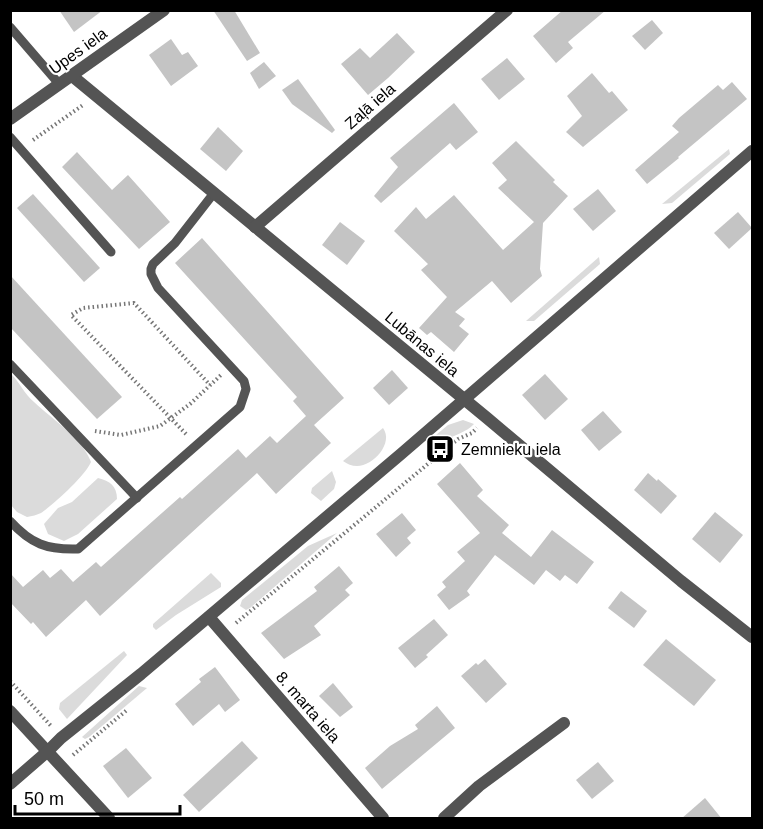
<svg xmlns="http://www.w3.org/2000/svg" width="763" height="829" viewBox="0 0 763 829" font-family="Arial,sans-serif">
	<style>
		.green { fill: #dbdbdb }
		.building { fill: #c4c4c4 }
		.lines { fill: none; stroke-linecap: round; stroke-linejoin: round }
		.path { stroke: #767676; stroke-width: 4; stroke-dasharray: 1.5 3; stroke-linecap: butt }
		.service { stroke: #545454; stroke-width: 9 }
		.minor { stroke: #545454; stroke-width: 12 }
		.labels { text-anchor: middle; dominant-baseline: central; stroke-width: 4.5; stroke-linejoin: round; paint-order: stroke }
		.street-label { font-size: 16px; fill: #000; stroke: #fff }
		.poi-label { font-size: 16px; fill: #000; stroke: #fff; text-anchor: start }
	</style>
	<rect width="100%" height="100%" fill="#fff"/>
	<g class="green">
		<path d="M729,149L730,154L672,203L662,204Z"/>
		<path d="M599,257L600,264L534,321H526Z"/>
		<path d="M10,373C20,382 24,394 34,402C52,419 83,439 91,462C85,476 54,504 41,513C37,515 32,516 27,517L17,512L11,505Z"/>
		<path d="M463,420L474,424C466,433 454,434 444,442L440,441L436,435L448,425Z"/>
		<path d="M383,428C394,443 373,466 357,466C352,466 347,464 343,461Z"/>
		<path d="M332,471L336,482L334,489L321,501L311,493L312,488Z"/>
		<path d="M98,478C110,481 117,486 117,499L78,534L64,541L48,534L44,524L58,508L72,502Z"/>
		<path d="M337,533L250,608L246,610L240,606L242,600L308,546Z"/>
		<path d="M211,573L221,583V587L176,615L156,630L153,627V624Z"/>
		<path d="M124,651L127,655L67,719L59,709L60,703Z"/>
		<path d="M139,686L147,688L89,737L85,739L82,737Z"/>
	</g>
	<g class="building">
		<path d="M59,10H103L74,32Z"/>
		<path d="M213,10H234L260,53L247,61Z"/>
		<path d="M563,10H606L568,42L573,48L556,63L533,36Z"/>
		<path d="M652,20L663,33L645,50L632,36Z"/>
		<path d="M397,33L415,52L388,78L368,95L341,64L360,48L370,58Z"/>
		<path d="M171,39L182,55L188,52L198,66L171,86L149,55Z"/>
		<path d="M507,58L525,79L499,100L481,79Z"/>
		<path d="M264,62L276,76L259,89L250,73Z"/>
		<path d="M592,73L609,93L612,91L628,110L583,147L566,132L582,116L567,96Z"/>
		<path d="M298,79L335,130L332,133L292,104L282,90Z"/>
		<path d="M732,82L747,99L678,157L679,158L647,184L635,170L679,132L672,126L679,118L718,85L723,90Z"/>
		<path d="M454,103L478,132L456,150L450,143L381,203L374,196L398,167L390,158Z"/>
		<path d="M218,127L243,151L226,171L200,149Z"/>
		<path d="M516,141L555,180L553,182L568,196L543,223L540,269L542,276L511,303L492,281L455,312L465,319L459,326L469,334L454,352L431,332L427,335L419,328L447,297L421,270L428,264L394,231L416,207L426,219L454,195L503,250L534,222L498,188L507,180L492,163Z"/>
		<path d="M77,152L112,190L128,175L170,222L139,249L62,167Z"/>
		<path d="M598,189L616,211L593,231L573,209Z"/>
		<path d="M33,194L100,268L84,282L17,208Z"/>
		<path d="M738,212L752,228L729,249L714,233Z"/>
		<path d="M340,222L365,241L347,265L322,245Z"/>
		<path d="M202,238L344,398L314,425L331,443L276,494L257,473L100,616L86,600L46,637L33,622L31,624L10,602V573L23,587L43,570L50,578L61,569L73,582L96,562L101,567L180,497L182,499L238,449L246,458L270,436L277,443L306,416L293,401L297,397L175,263Z"/>
		<path d="M10,275L122,397L97,419L10,327Z"/>
		<path d="M392,370L408,388L389,405L373,388Z"/>
		<path d="M545,374L568,399L545,420L522,395Z"/>
		<path d="M603,411L622,432L599,451L581,430Z"/>
		<path d="M460,463L483,490L477,496L509,525L502,533L531,557L552,530L594,562L577,584L565,575L560,581L546,570L534,585L495,555L467,591L470,595L449,610L437,595L446,587L442,582L465,561L457,552L480,533L437,484Z"/>
		<path d="M648,473L657,481L658,479L677,496L661,514L634,490Z"/>
		<path d="M715,512L743,535L720,563L692,539Z"/>
		<path d="M402,513L416,530L407,538L411,543L396,557L376,534Z"/>
		<path d="M339,566L353,583L345,590L350,595L314,626L321,635L284,659L261,633L317,591L314,587Z"/>
		<path d="M621,591L647,611L634,628L608,608Z"/>
		<path d="M434,619L448,635L426,655L428,657L415,668L398,648Z"/>
		<path d="M666,639L716,680L694,706L643,665Z"/>
		<path d="M485,659L507,684L486,703L461,676L476,663L478,665Z"/>
		<path d="M215,667L240,700L225,712L219,704L193,726L175,704L201,682L199,679Z"/>
		<path d="M333,683L353,707L340,717L319,696Z"/>
		<path d="M437,706L455,728L382,789L365,768L390,746L418,729L415,725Z"/>
		<path d="M242,741L258,758L199,812L183,795Z"/>
		<path d="M126,748L152,778L128,798L103,766Z"/>
		<path d="M598,762L614,781L592,799L576,780Z"/>
		<path d="M705,798L722,819H681Z"/>
	</g>
	<g class="lines">
		<g class="path">
			<path d="M33,140L83,105"/>
			<path d="M95,431L121,435L160,426L190,404L221,375"/>
			<path d="M186,434L71,315L83,308L134,303L210,385"/>
			<path d="M236,623L458,439L472,433L477,428"/>
			<path d="M10,681L52,727"/>
			<path d="M73,755L127,710"/>
		</g>
		<g class="service">
			<path d="M10,27L60,85"/>
			<path d="M10,137L111,252"/>
			<path d="M10,364L137,498"/>
			<path d="M10,521C31,544 47,550 78,549L240,407L246,389L244,381L158,288L151,274V269L153,264L175,243L214,193"/>
		</g>
		<g class="minor">
			<path d="M71,75L487,418L681,581L752,637"/>
			<path d="M10,119L164,10"/>
			<path d="M255,227L507,10"/>
			<path d="M209,617L383,818"/>
			<path d="M10,711L109,818"/>
			<path d="M10,784L48,751L61,738L141,674L401,454L752,151"/>
			<path d="M444,818L479,786L564,723"/>
		</g>
	</g>
	<defs>
		<g id="bus-square" transform="scale(1.5)"><rect x="-9" y="-9" width="18" height="18" rx="4" fill="#000" stroke="#fff"/><path d="M-5-6H5V4H4V6H2V4H-2V6H-4V4H-5ZM-3.5-4V0h7V-4ZM-3.5 1.2v1.5H-2V1.2ZM2 1.2v1.5H3.5V1.2Z" fill="#fff"/></g>
	</defs>
	<g fill-rule="evenodd">
		<use href="#bus-square" x="440" y="449"/>
	</g>
	<g class="labels">
		<g class="street-label">
			<text transform="translate(78 51) rotate(-36)">Upes iela</text>
			<text transform="translate(370 106) rotate(-41)">Zaļā iela</text>
			<text transform="translate(422 344) rotate(40)">Lubānas iela</text>
			<text transform="translate(308 707) rotate(49)">8. marta iela</text>
		</g>
		<g class="poi-label">
			<text x="461" y="449">Zemnieku iela</text>
		</g>
	</g>
	<rect width="763" height="829" fill="none" stroke="#000000" stroke-width="24"/>
	<path d="M15 805v9h165v-9" fill="none" stroke="#000000" stroke-width="3"/>
	<text x="24" y="805" font-size="18" fill="#000000" stroke="#ffffff" stroke-width="4.5" paint-order="stroke">50 m</text>
</svg>
